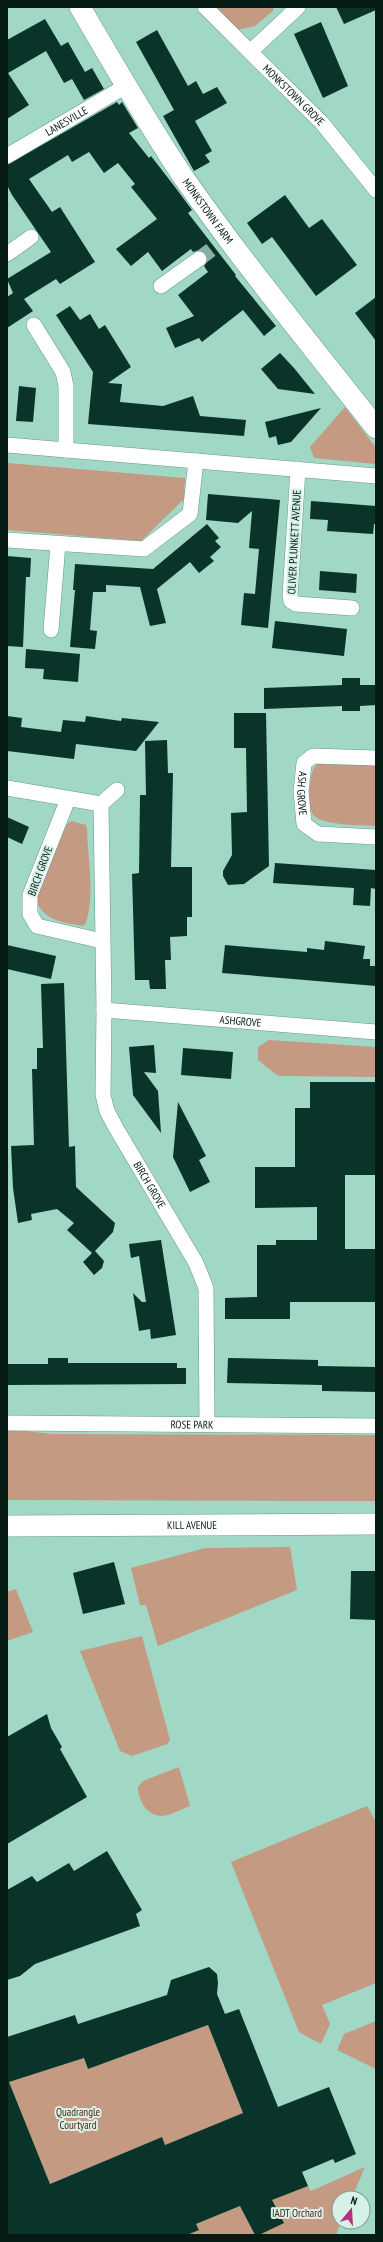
<svg xmlns="http://www.w3.org/2000/svg" width="383" height="2242" viewBox="0 0 383 2242" font-family="'PT Sans Narrow',sans-serif">
	<style>
		.green { fill: #c49a82 }
		.building { fill: #0a3429; fill-rule: evenodd }
		.lines { fill: none; stroke-linecap: round; stroke-linejoin: round }
		.street-tunnel { stroke: #82b1a2; stroke-width: 15; stroke-dasharray: 15 8; stroke-linecap: butt }
		.street-casing { stroke: #659988; stroke-width: 16 }
		.secondary-casing { stroke: #659988; stroke-width: 22 }
		.street { stroke: #fff; stroke-width: 15 }
		.secondary { stroke: #fff; stroke-width: 21 }
		.labels { text-anchor: middle; dominant-baseline: central; stroke-width: 4; stroke-linejoin: round; paint-order: stroke }
		.street-label { font-size: 11px; fill: #051b14; stroke: #d6f1e8 }
		.park-label { font-size: 11px; fill: #4e270c; stroke: #d6f1e8 }
	</style>
	<rect width="100%" height="100%" fill="#a1d7c5"/>
	<g class="green">
		<path d="M217,7H272L274,10L255,26L238,30Z"/>
		<path d="M345,407L376,448V464L314,458L310,447Z"/>
		<path d="M7,463L185,478L184,499L141,541L7,530Z"/>
		<path d="M320,762L376,763V826C362,825 318,826 312,813C308,805 309,795 310,786C311,776 311,768 320,762Z"/>
		<path d="M72,821L86,825L87,831C88,861 95,894 86,923L83,926C62,922 43,921 35,898L62,832L68,823Z"/>
		<path d="M269,1040L376,1047V1077L278,1076L258,1060V1047Z"/>
		<path d="M7,1429L52,1434L376,1435V1501L7,1500Z"/>
		<path d="M290,1547L297,1590L158,1646L146,1605H140L131,1568L205,1548Z"/>
		<path d="M16,1589L33,1632L7,1641V1592Z"/>
		<path d="M142,1636L170,1740L167,1744L132,1756L120,1751L80,1651Z"/>
		<path d="M179,1767L190,1806C182,1809 171,1815 162,1816C147,1816 138,1800 138,1787L143,1781Z"/>
		<path d="M367,1806L376,1822V1983L322,2005L330,2024L321,2044L299,2032L231,1862Z"/>
		<path d="M376,2021V2069L337,2050L344,2034Z"/>
		<path d="M208,2025L243,2113L165,2145L162,2137L50,2184L9,2082L84,2058L88,2069Z"/>
		<path d="M365,2167L352,2198H339V2222H341L336,2235H187L199,2230L196,2224L265,2196L308,2186L311,2191Z"/>
	</g>
	<g class="building">
		<path d="M336,7H376V10L344,24Z"/>
		<path d="M45,19L61,46L68,42L85,72L92,68L104,89L84,100L72,79L64,83L46,51L8,73L29,105L7,119V40Z"/>
		<path d="M321,22L348,86L323,98L294,34Z"/>
		<path d="M157,30L188,86L196,81L203,94L217,87L227,103L195,121L212,151L205,155L210,162L194,171L163,116L174,110L136,42Z"/>
		<path d="M117,102L119,105L122,102L138,128L129,133L149,158L151,156L175,187L192,210L188,213L236,275L235,276L276,326L264,336L243,310L202,342L199,338L175,348L166,328L194,316L178,295L208,272L204,266L207,262V254L199,250L193,252L191,249L162,271L148,252L131,266L116,249L157,219L131,187L135,184L118,163L104,173L89,152L72,162L68,155L29,179L52,212L60,207L95,262L60,284L56,279L24,299L33,311L7,328V297L13,293L7,279L51,252L12,195L7,185V165Z"/>
		<path d="M285,195L309,228L322,219L357,265L316,296L272,237L262,244L247,223Z"/>
		<path d="M376,297V341L355,313Z"/>
		<path d="M70,306L80,320L90,314L99,329L105,325L131,367L108,383L122,384L120,402L163,406L193,396L200,416L246,420L244,436L88,424L93,372L56,315Z"/>
		<path d="M280,353L294,368L315,394L278,389L261,369Z"/>
		<path d="M19,386L36,388L33,422L16,421Z"/>
		<path d="M321,408L291,442L278,445L276,436L269,438L265,422Z"/>
		<path d="M208,494L280,500L268,628L241,625L244,593L255,594L259,549L249,548L252,511L238,523L206,520Z"/>
		<path d="M311,501L376,506V524H374L373,534L327,531L328,520L310,519Z"/>
		<path d="M207,524L219,538L215,541L221,547L210,557L214,561L199,573L190,562L157,589L166,623L150,626L140,587L106,585V592H93L90,630L97,631L95,649L70,647L75,590H73L75,564L153,569Z"/>
		<path d="M7,556L31,558L30,577H26L23,647L7,646Z"/>
		<path d="M320,571L357,574L356,593L319,590Z"/>
		<path d="M275,621L347,629L344,656L272,648Z"/>
		<path d="M26,649L80,654L78,682L43,679L44,669L25,668Z"/>
		<path d="M342,678H360V685H376V705L360,706V711H342V706L264,709V688L342,685Z"/>
		<path d="M234,713H266L269,866L244,884L228,885L223,876V871L232,855L231,813L247,812L246,748H234Z"/>
		<path d="M7,716L22,718L21,727L61,732L63,720L85,722L86,716L121,721L122,718L159,722L136,751L76,744L74,759L7,751Z"/>
		<path d="M167,740L168,773H173L171,867H192V917H187V936L170,937L171,960H165L166,989H150L149,980H135L132,874L139,873L140,795H146L145,741Z"/>
		<path d="M7,817L29,827L22,844L7,837Z"/>
		<path d="M275,863L376,870V889L371,888L370,906L353,905L354,888L273,883Z"/>
		<path d="M325,941L365,946L363,959H370V966H376V986L222,973L225,945L307,952V948L324,950Z"/>
		<path d="M7,945L56,956L51,979L7,969Z"/>
		<path d="M64,983L69,1147L75,1146L76,1187L115,1223L113,1232L95,1251L104,1261L102,1268L94,1275L83,1262L92,1253L67,1230L74,1223L57,1209L31,1214L32,1220L18,1223L13,1188L11,1146L34,1145L32,1069H37V1048H43L41,984Z"/>
		<path d="M154,1045L156,1073L144,1072L158,1091L161,1133L133,1095L129,1047Z"/>
		<path d="M183,1048L233,1052L231,1079L181,1075Z"/>
		<path d="M310,1082H376V1175H345V1249H376V1302H290V1319H225V1298L257,1297V1245H276V1240H317V1207L255,1208V1167H295V1108H310Z"/>
		<path d="M178,1102L206,1156L199,1160L210,1182L190,1192L173,1157Z"/>
		<path d="M161,1240L176,1335L151,1339L150,1329L139,1331L133,1293L142,1302H146L139,1256L131,1258L129,1244Z"/>
		<path d="M48,1358H68V1363H177V1368H186V1384L8,1385V1364H48Z"/>
		<path d="M228,1358L318,1360V1366L376,1367V1392L322,1391V1385L227,1383Z"/>
		<path d="M114,1562L125,1604L83,1614L73,1573Z"/>
		<path d="M351,1571H376V1620L350,1619Z"/>
		<path d="M47,1714L51,1728L62,1747L60,1749L87,1797L7,1844V1737Z"/>
		<path d="M107,1851L142,1910L136,1914L140,1926L35,1964L20,1976L7,1980V1890L32,1876L37,1882L69,1863L74,1871Z"/>
		<path d="M209,1967L217,1974L218,1983L217,1994L225,2014L239,2009L278,2107L329,2087L356,2154L335,2163L333,2159L302,2172L308,2186L272,2200L284,2223L259,2235H255L240,2206L196,2224L199,2230L187,2235H7V2037L75,2015L78,2024L167,1995L171,1980ZM208,2025L243,2113L165,2145L162,2137L50,2184L9,2082L84,2058L88,2069Z"/>
	</g>
	<g class="lines">
		<path class="street-tunnel" d="M199,259L216,246"/>
		<g class="street-casing">
			<g id="street">
				<path id="s1" d="M205,7L322,123L376,190"/>
				<path d="M251,51L298,7"/>
				<path id="s2" d="M7,156L126,86"/>
				<path d="M7,254L31,237"/>
				<path d="M161,286L199,259"/>
				<path d="M34,325L63,372L66,386V450"/>
				<path d="M7,445L376,476"/>
				<path d="M298,469L290,596L291,601L296,604L352,608"/>
				<path d="M7,540L144,549L190,514L196,461"/>
				<path d="M51,630L58,544"/>
				<path id="s3" d="M376,758L313,756L304,763L301,791L304,824L318,834L376,837"/>
				<path d="M7,788L101,804"/>
				<path id="s4" d="M117,790L101,804L104,1010L103,1095L107,1111L116,1128L196,1263L206,1288L207,1424"/>
				<path d="M68,799L30,895V914L37,926L102,941"/>
				<path id="s5" d="M104,1010L376,1032"/>
				<path id="s6" d="M7,1423L376,1426"/>
			</g>
		</g>
		<g class="secondary-casing">
			<g id="secondary">
				<path id="s7" d="M80,7C114,65 147,123 184,178C244,264 311,345 376,428"/>
				<path id="s8" d="M7,1526L376,1524"/>
			</g>
		</g>
		<use href="#street" class="street"/>
		<use href="#secondary" class="secondary"/>
	</g>
	<g class="labels">
		<g class="street-label">
			<text stroke="none"><textPath href="#s1" startOffset="125">MONKSTOWN GROVE</textPath></text>
			<text stroke="none"><textPath href="#s2" startOffset="69">LANESVILLE</textPath></text>
			<text stroke="none"><textPath href="#s7" startOffset="241">MONKSTOWN FARM</textPath></text>
			<text transform="translate(294 542) rotate(-87)">OLIVER PLUNKETT AVENUE</text>
			<text stroke="none"><textPath href="#s3" startOffset="105">ASH GROVE</textPath></text>
			<text transform="translate(40 871) rotate(-70)">BIRCH GROVE</text>
			<text stroke="none"><textPath href="#s5" startOffset="137">ASHGROVE</textPath></text>
			<text stroke="none"><textPath href="#s4" startOffset="414">BIRCH GROVE</textPath></text>
			<text stroke="none"><textPath href="#s6" startOffset="185">ROSE PARK</textPath></text>
			<text stroke="none"><textPath href="#s8" startOffset="185">KILL AVENUE</textPath></text>
		</g>
		<g class="park-label">
			<text x="78" y="2112">Quadrangle<tspan x="78" dy="13">Courtyard</tspan></text>
			<text x="297" y="2213">IADT Orchard</text>
		</g>
	</g>
	<rect width="383" height="2242" fill="none" stroke="#051b14" stroke-width="16"/>
	<g transform="translate(351 2210) rotate(18)"><circle r="19" fill="#d6f1e8" stroke="#829b93"/>
	<path d="M0-3L7 15L0 10L-7 15Z" fill="#b53278"/>
	<text y="-6" font-size="11" font-weight="bold" text-anchor="middle" fill="#051b14">N</text>
	</g>
</svg>
